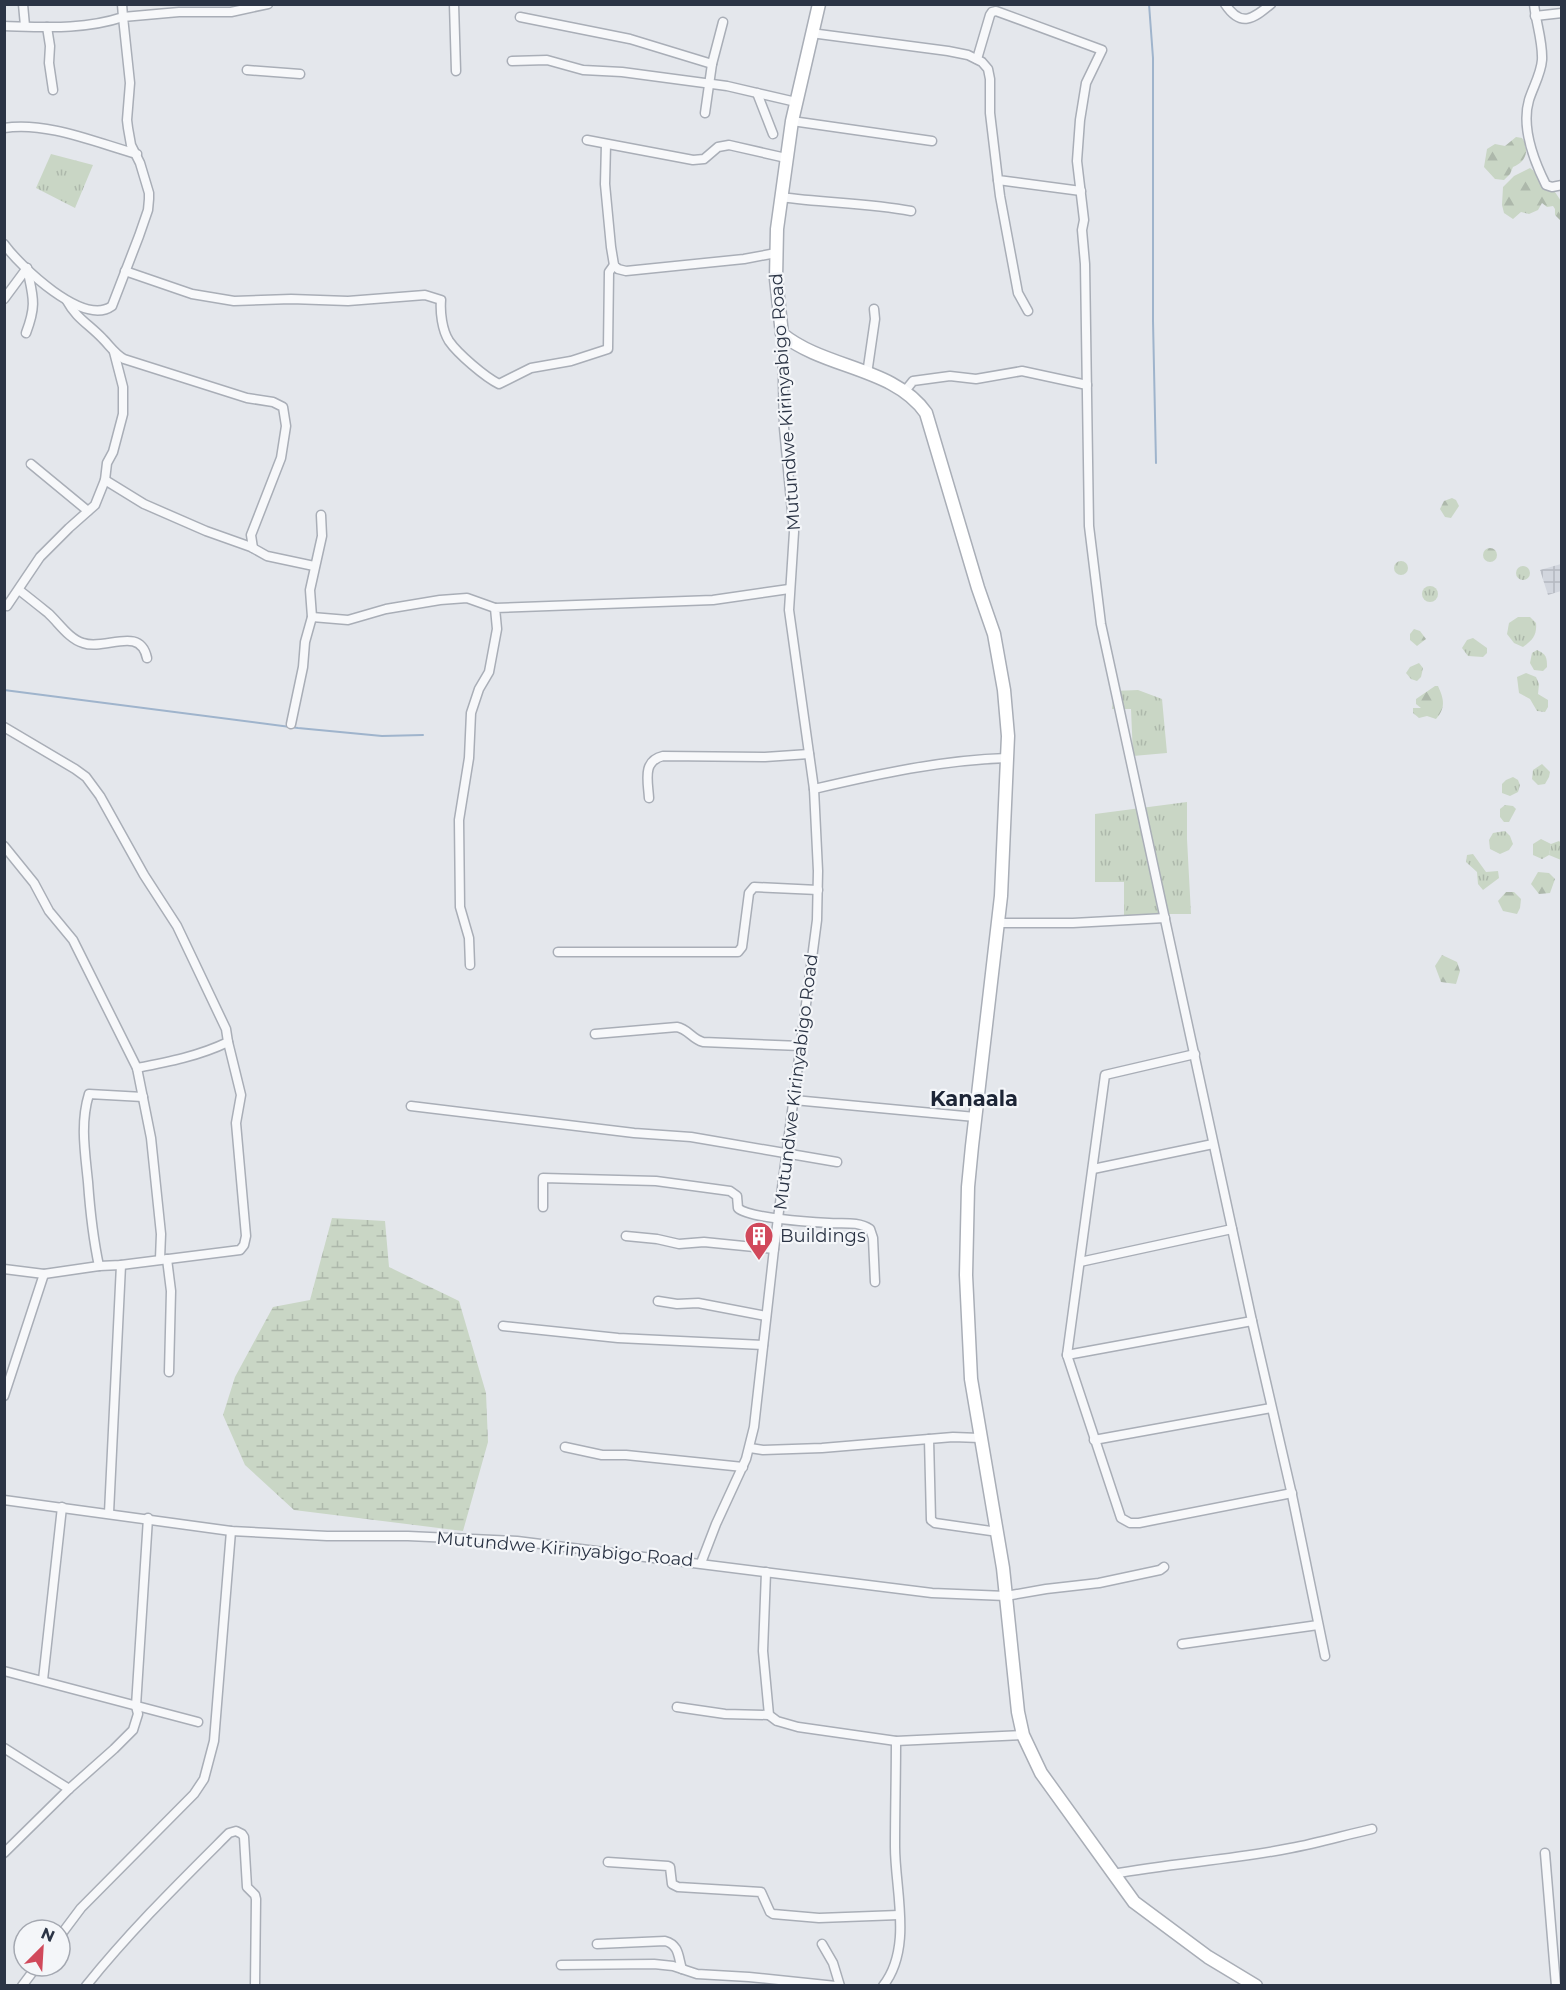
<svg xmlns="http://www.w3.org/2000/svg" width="1566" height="1990" viewBox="0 0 1566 1990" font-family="Montserrat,sans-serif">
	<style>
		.industrial { fill: url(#industrial-grid) }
		.grass { fill: url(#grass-tufts) }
		.forest { fill: url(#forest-firs) }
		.wetland { fill: url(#wetland-marsh) }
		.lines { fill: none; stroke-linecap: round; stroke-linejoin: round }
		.stream { stroke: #9fb4cc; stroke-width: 2 }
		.street-casing { stroke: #a9aeb7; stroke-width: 11 }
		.secondary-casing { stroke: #a9aeb7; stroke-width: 15 }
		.street { stroke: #f7f8fa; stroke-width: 8 }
		.secondary { stroke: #fff; stroke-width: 12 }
		.labels { text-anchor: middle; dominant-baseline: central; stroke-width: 4.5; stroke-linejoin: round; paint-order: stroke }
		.street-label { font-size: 18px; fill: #2b3445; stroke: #f4f6f9 }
		.poi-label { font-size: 18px; fill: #2b3445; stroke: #f4f6f9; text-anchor: start }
		.quarter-label { font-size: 21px; font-weight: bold; fill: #1d2536; stroke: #f4f6f9 }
	</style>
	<defs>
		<pattern id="industrial-grid" width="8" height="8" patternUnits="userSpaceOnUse" patternTransform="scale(1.5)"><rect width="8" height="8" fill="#d2d6de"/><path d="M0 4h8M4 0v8" fill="none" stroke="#b4b8c0"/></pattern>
		<pattern id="grass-tufts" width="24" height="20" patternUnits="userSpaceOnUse" patternTransform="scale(1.5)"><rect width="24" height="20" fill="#c9d6c5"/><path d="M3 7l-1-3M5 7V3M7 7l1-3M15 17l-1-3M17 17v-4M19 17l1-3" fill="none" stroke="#adb8ab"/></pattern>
		<pattern id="forest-firs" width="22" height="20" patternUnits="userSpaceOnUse" patternTransform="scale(1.5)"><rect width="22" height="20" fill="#c9d6c5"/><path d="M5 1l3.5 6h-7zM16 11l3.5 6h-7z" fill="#adb8ab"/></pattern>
		<pattern id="wetland-marsh" width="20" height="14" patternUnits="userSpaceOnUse" patternTransform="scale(1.5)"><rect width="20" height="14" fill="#c9d6c5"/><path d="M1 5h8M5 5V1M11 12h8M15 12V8" fill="none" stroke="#adb8ab"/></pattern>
	</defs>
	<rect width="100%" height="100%" fill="#e4e7ec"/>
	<path class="industrial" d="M1561,564V591L1548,595L1540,570Z"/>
	<g class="grass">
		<path d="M51,154L93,165L75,208L36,188Z"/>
		<circle cx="1401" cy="568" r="7"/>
		<circle cx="1523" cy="573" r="7"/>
		<circle cx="1430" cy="594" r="8"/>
		<path d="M1518,617H1530L1536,623C1537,635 1533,640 1523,647L1514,643L1507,634L1509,623Z"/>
		<path d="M1473,638L1487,648V653L1483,657L1468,656L1462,648L1467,640Z"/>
		<path d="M1537,650C1546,654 1547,657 1547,667L1543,671L1534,670L1530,663L1532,653Z"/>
		<path d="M1526,673L1536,677L1539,684L1538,694L1548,700V707L1545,712L1537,711L1530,699L1519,693L1517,677Z"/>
		<path d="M1138,690L1162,699L1167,753L1133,756L1131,709H1112L1114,691Z"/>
		<path d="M1542,764L1550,772L1549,777L1545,784L1538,785L1532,779L1533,770Z"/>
		<path d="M1513,777L1518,780L1520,785L1518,792L1510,796L1502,793V784L1506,780Z"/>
		<path d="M1187,802V839L1191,914H1166L1124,918V882H1095V814Z"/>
		<path d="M1505,805L1513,806L1516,809L1509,822H1504L1500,817V809Z"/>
		<path d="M1505,831L1510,836L1513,844L1509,850L1500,854L1490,849L1489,840L1493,833Z"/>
		<path d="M1559,841L1561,843V860L1549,855L1551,844Z"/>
		<path d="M1473,854L1486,872L1498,871L1499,878L1483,890L1478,884L1477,872L1466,862L1467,855Z"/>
	</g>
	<g class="forest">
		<path d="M1516,137L1522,138C1530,150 1526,162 1513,167L1510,174L1504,180L1495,179L1484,167L1487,149L1495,144L1505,146Z"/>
		<path d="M1530,168C1538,173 1538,183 1546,190L1553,189L1561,201V221L1555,215V209L1553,206L1547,207L1542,203L1538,210L1529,214L1521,212L1513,219L1504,213L1502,205L1503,187L1514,176Z"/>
		<path d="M1452,498L1456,500L1459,506L1451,518L1445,517L1440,509L1444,501Z"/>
		<circle cx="1490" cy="555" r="7"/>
		<path d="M1414,629L1420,631L1426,639L1417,646L1410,640V634Z"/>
		<path d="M1419,663L1423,668L1421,677L1417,681L1411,679L1406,673L1410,667Z"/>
		<path d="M1435,686H1438C1444,699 1446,708 1436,719L1427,716L1419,718L1413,713V708H1421L1416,704V699Z"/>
		<path d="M1541,839L1551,844L1549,855L1542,859L1533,855V844Z"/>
		<path d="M1538,872L1549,873L1555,879L1550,893L1539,894L1531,884Z"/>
		<path d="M1506,892H1514L1521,899L1520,908L1517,914L1503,911L1498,901Z"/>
		<path d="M1442,955L1457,962L1460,971L1456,984L1441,982L1435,966Z"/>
	</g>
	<path class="wetland" d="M332,1218L385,1221L389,1267L459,1301L486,1393L488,1442L463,1531L294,1510L245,1465L223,1415L235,1377L273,1307L310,1300Z"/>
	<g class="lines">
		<g class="stream">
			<path d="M1149,4L1153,58V321L1156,463"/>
			<path d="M4,690L298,728L382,736L423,735"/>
		</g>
		<g class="street-casing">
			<g id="street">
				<path d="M23,4L25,26"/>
				<path d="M454,4L456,71"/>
				<path d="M1225,4C1241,28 1253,19 1271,4"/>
				<path d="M1534,4C1536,23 1543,42 1542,60C1541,74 1533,87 1529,100C1521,127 1534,161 1546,185L1552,187L1562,185"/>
				<path d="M1535,16L1562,13"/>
				<path d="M520,17L630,39L712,64"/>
				<path d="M4,26C44,27 84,30 123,17L122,4"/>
				<path d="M47,27L50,46L49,63L53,90"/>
				<path d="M811,33L948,51L968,55L982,62L988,69L990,79V113L998,180L1081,191"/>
				<path d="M977,59L990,15L992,12L996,11L1102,50L1086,83L1080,120L1077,161L1084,220L1082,230L1085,264L1089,526L1101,624L1252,1321L1292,1495L1325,1656"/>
				<path d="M512,61L547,60L583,70L622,72L727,86L796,102"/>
				<path d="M247,70L300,74"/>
				<path d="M757,93L773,134"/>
				<path d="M705,113L712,64L723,22"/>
				<path d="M792,121L932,141"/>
				<path d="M4,128C46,121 97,143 137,154"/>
				<path d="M587,140L693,160L704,159L718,147L729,145L786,158"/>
				<path d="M606,144L605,184L611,247L614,265L618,269L626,271L744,259L776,253"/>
				<path d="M998,180L1000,196L1018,293L1028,311"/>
				<path d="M781,197C824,203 868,203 911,211"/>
				<path d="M4,244C20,266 83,327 112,306L139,236L148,210L149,199V193L140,163L131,145L128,128L127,120L130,83L123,17L179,12H231L268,4"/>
				<path d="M125,271L192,294L234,301L291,299L348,301L425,295L441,300C440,312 442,330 449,341C458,354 485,377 499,384L531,368L571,361L608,349L609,272L614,265"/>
				<path d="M4,299L27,268"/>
				<path d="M67,301C76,318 90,325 103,339C110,346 115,354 124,359L247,398L273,402L283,407L286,426L281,458L251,535L253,548"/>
				<path d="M26,333C37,304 33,297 27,268"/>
				<path d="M867,374L875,319L874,309"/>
				<path d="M905,391L913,381L950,376L976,379L1022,371L1087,385"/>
				<path d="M31,464L88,511"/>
				<path d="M105,480L144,504L206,531L251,547L267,556L314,566"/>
				<path d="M19,590C28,597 38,605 48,613C59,623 69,639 83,643C105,651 140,625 147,658"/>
				<path d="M7,606L40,557L69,528L95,505L105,480L107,463L113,452L123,414V387L114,352"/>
				<path d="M312,617L348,620L386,609L440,600L467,598L495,608"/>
				<path d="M291,724L303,667L305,642L312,617L310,590L322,536L321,515"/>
				<path d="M4,727L75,769L86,777L100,796L144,875L177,926L226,1029L228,1042C199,1056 168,1062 137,1068"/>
				<path d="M814,789C878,774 942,760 1007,758"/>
				<path d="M649,798C648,781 642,761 663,756L765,757L809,754"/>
				<path d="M4,846L34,883L49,911L73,940L137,1068L151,1138L161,1234L160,1259"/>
				<path d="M998,923H1073L1165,918"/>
				<path d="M558,952H738L742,947L749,893L754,887L818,890"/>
				<path d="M470,965L469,938L460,907L459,820L469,758L471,713L479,689L489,672L497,629L495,608L713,600L789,589"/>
				<path d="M595,1034L677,1027C688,1029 692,1039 703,1042L801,1046"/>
				<path d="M794,1100L975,1117"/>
				<path d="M411,1106L634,1133L691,1137L837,1162"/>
				<path d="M1093,1169L1213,1144"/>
				<path d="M543,1207V1178L656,1181L730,1191L737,1196L738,1208C748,1218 811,1222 829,1223C843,1224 858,1221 870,1229L873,1238L875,1282"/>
				<path d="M626,1236L657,1239L679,1244L704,1242L774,1249"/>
				<path d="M167,1259L171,1291L169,1372"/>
				<path d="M1080,1262L1232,1229"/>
				<path d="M99,1266C93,1238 90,1210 88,1182C85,1152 80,1123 89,1094L143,1097"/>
				<path d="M4,1269L44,1274L99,1266L121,1265L240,1250L244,1245L246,1236L236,1123L241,1095L228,1042"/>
				<path d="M658,1301L677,1304L698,1303L766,1316"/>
				<path d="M1252,1321L1067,1355L1121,1518L1130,1523H1139L1292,1493"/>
				<path d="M503,1326L618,1338L763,1345"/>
				<path d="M1067,1355L1105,1075L1195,1054"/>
				<path d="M4,1396L44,1274"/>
				<path d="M980,1438L953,1437L929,1439L931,1520L935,1523L998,1532"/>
				<path d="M1094,1440L1271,1408"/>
				<path d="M565,1447L602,1455H626L743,1467"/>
				<path d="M750,1448L763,1450L822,1448L929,1439"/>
				<path d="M4,1500L231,1531L327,1536H408L517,1541L932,1593L1006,1596L1046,1589L1099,1583L1160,1570L1164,1567"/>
				<path d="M109,1513L121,1265"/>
				<path d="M701,1563L716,1524L746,1459L754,1427L774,1249L817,920L818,871L814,789L789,610L794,532L784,428L782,334"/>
				<path d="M766,1572L763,1651L769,1715L777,1721L798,1727L896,1741L1023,1735"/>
				<path d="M1182,1644L1318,1625"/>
				<path d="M4,1671L198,1722"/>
				<path d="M43,1680L62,1507"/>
				<path d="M677,1707L725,1714L769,1715"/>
				<path d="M4,1748L69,1789"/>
				<path d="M4,1853L69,1789L114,1749L133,1730L138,1714L136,1706L148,1518"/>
				<path d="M1545,1853L1556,1986"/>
				<path d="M608,1862L668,1866L670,1867L672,1884L678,1887L761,1892L770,1912L773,1914L819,1918L899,1915"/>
				<path d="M1113,1874C1171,1863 1232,1860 1291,1848C1318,1843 1345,1835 1372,1829"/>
				<path d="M60,1936L81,1908L194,1794L204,1779L214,1741L231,1531"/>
				<path d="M597,1944L665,1941C680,1945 678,1958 682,1969"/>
				<path d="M822,1944L833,1963L840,1986"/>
				<path d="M561,1965L654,1964L673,1966L697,1974L749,1977L836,1986"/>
				<path d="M22,1986L37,1966"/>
				<path d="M86,1986C130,1931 180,1882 229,1833L236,1831L242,1834L244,1837L247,1887L255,1895L256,1899L255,1986"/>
				<path d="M883,1986C913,1948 895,1890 895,1847C895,1811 896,1776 896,1741"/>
			</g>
		</g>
		<g class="secondary-casing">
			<path id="secondary" d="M819,4L792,121L777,229L776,279L782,334C825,369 894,367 926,413L978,588L994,634L1004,690L1008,736L1001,896L972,1146L968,1187L966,1275L971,1379L1003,1568L1018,1712L1023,1735L1041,1773L1134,1902L1208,1957L1256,1986"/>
		</g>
		<use href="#street" class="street"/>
		<use href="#secondary" class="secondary"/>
	</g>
	<defs>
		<g id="building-pin" transform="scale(1.5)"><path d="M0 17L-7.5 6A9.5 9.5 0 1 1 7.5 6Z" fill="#d1495b" stroke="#f4f6f9"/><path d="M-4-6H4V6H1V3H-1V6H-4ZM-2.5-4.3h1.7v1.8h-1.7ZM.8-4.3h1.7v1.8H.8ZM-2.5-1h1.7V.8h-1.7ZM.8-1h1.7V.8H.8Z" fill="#fff"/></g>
	</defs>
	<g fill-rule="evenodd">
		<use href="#building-pin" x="759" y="1236"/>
	</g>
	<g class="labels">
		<g class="street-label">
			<text transform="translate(785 402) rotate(-94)">Mutundwe Kirinyabigo Road</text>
			<text transform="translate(796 1082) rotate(-83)">Mutundwe Kirinyabigo Road</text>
			<text transform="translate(565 1549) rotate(5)">Mutundwe Kirinyabigo Road</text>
		</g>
		<g class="poi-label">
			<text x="780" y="1236">Buildings</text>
		</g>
		<g class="quarter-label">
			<text x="974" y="1098">Kanaala</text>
		</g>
	</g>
	<rect width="1566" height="1990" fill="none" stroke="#2b3445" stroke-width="12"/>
	<g transform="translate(42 1948) rotate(24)"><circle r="28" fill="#f4f6f9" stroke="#a4a8b1" stroke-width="1.5"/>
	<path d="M0-4.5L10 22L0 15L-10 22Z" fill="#d1495b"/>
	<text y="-9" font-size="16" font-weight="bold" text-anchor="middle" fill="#2b3445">N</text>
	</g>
</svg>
